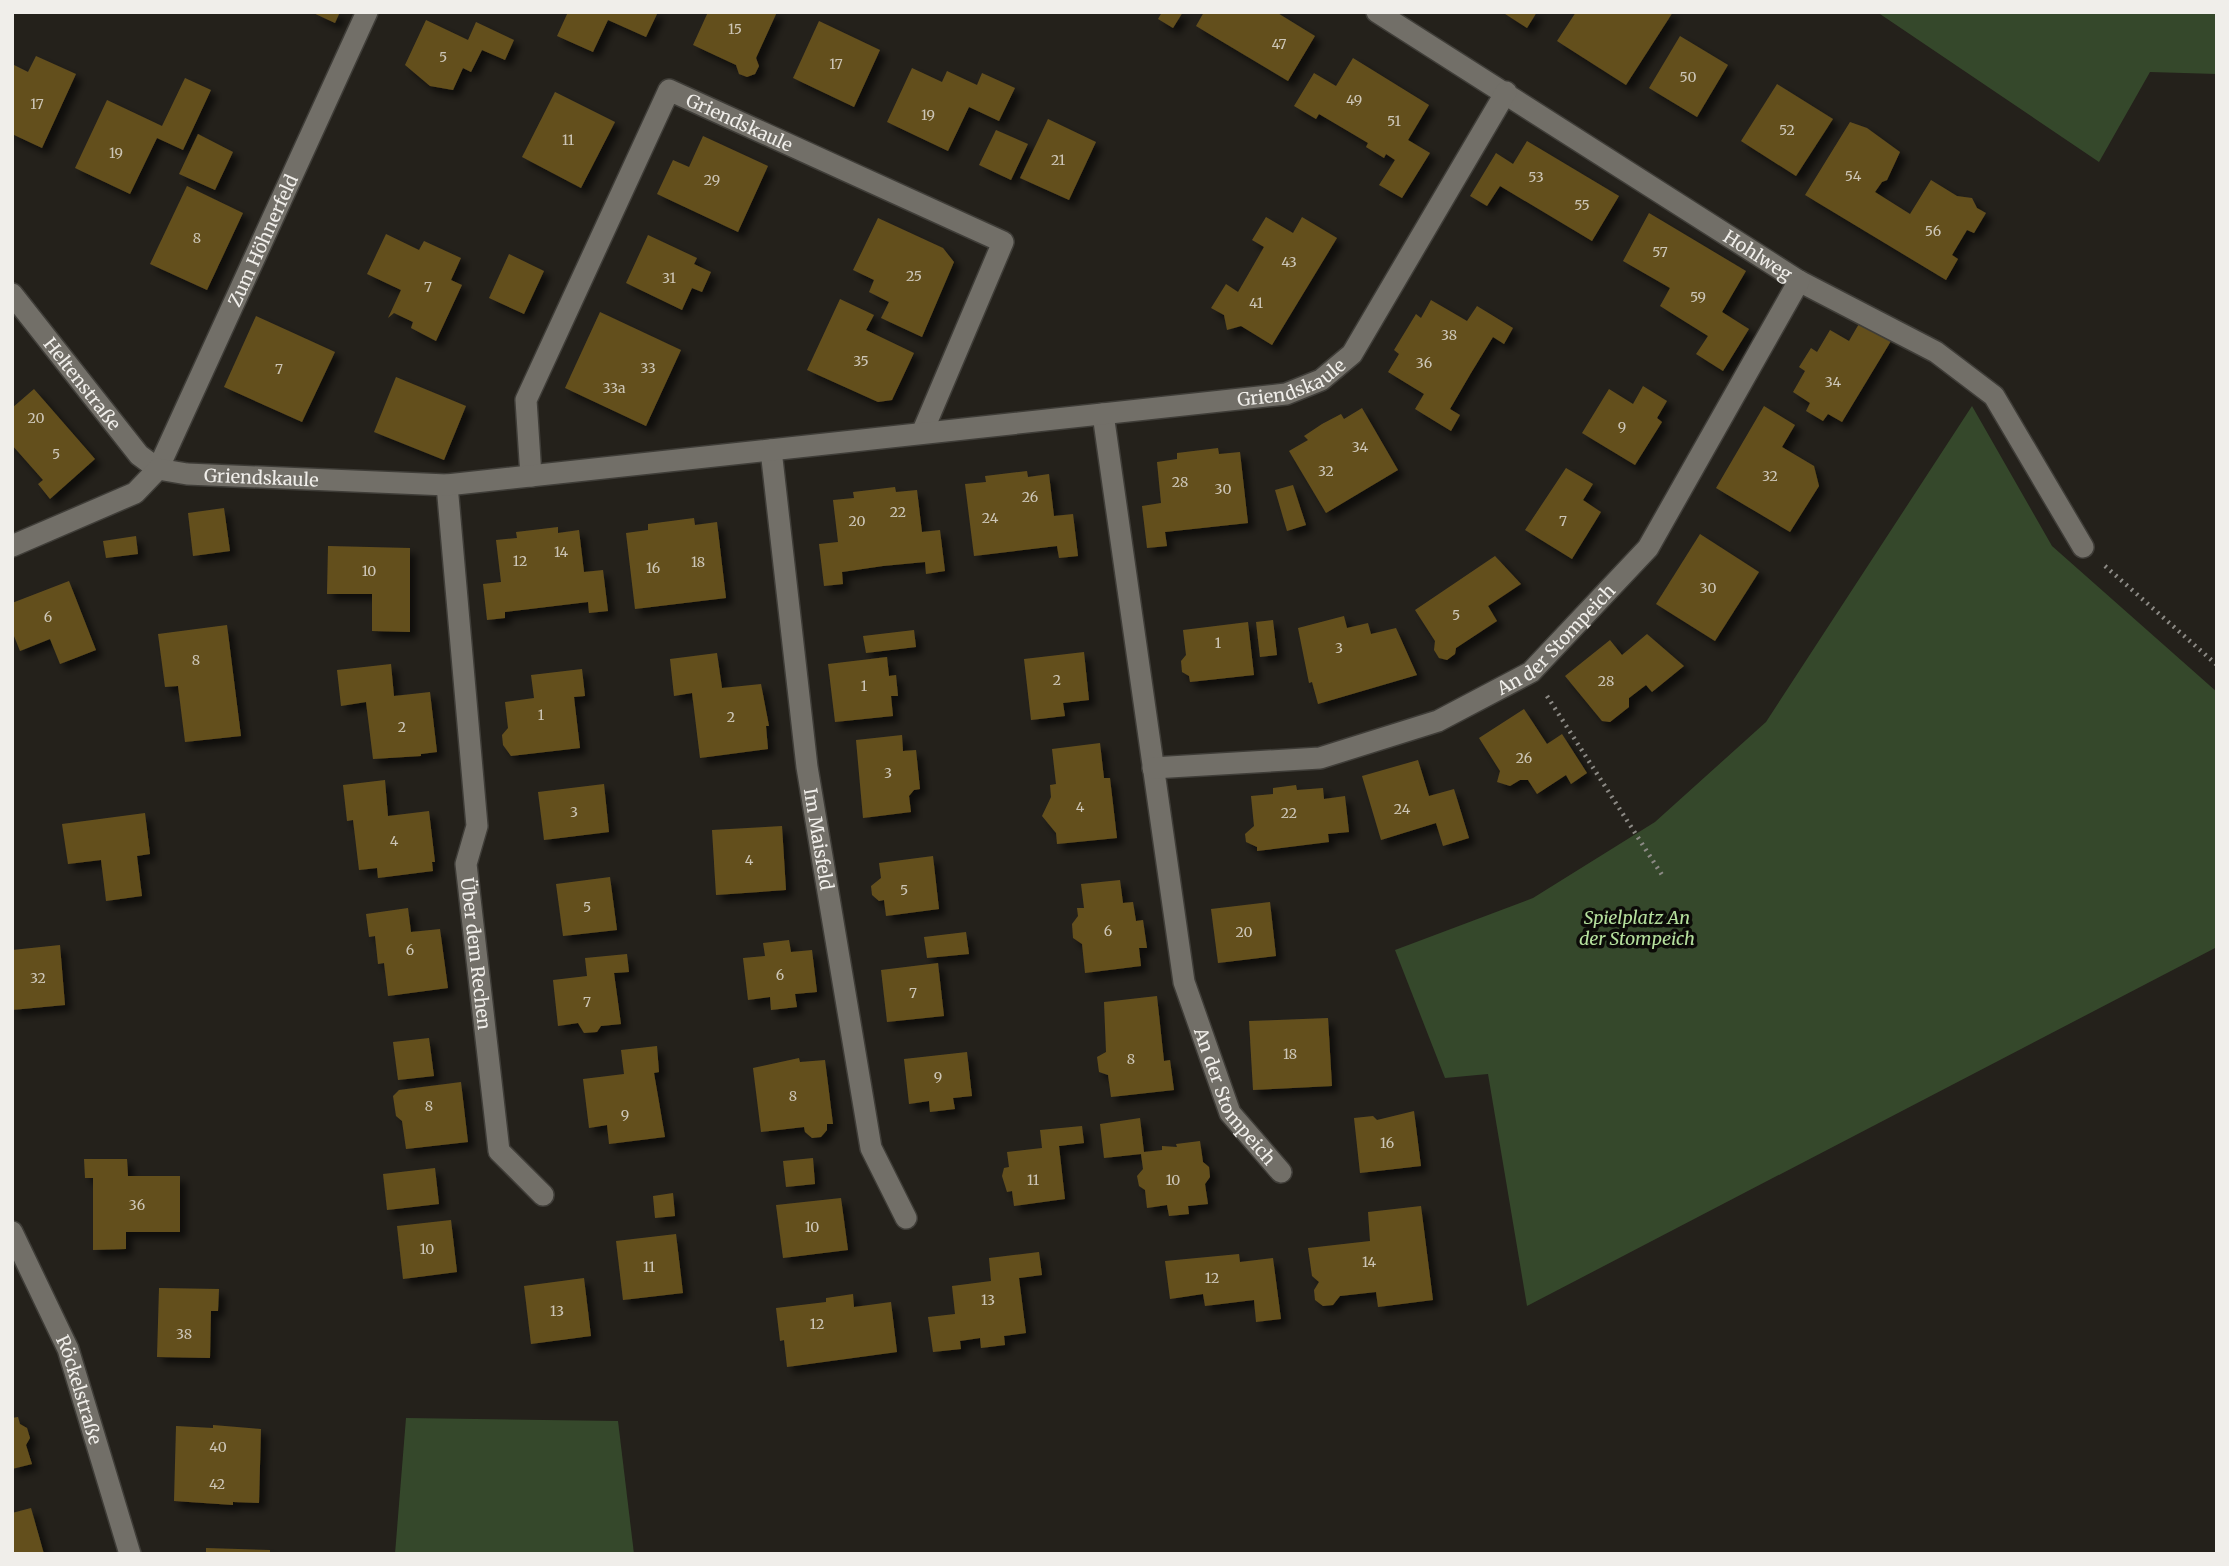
<svg xmlns="http://www.w3.org/2000/svg" width="2229" height="1566" viewBox="0 0 2229 1566" font-family="Merriweather,serif">
	<style>
		.green { fill: #35482b }
		.building { fill: #634f1f; filter: url(#shadow) }
		.lines { fill: none; stroke-linecap: round; stroke-linejoin: round }
		.minor-casing { stroke: #3f3d38; stroke-width: 24 }
		.path { stroke: #8c8a85; stroke-width: 4.5; stroke-dasharray: 2 5; stroke-linecap: butt }
		.minor { stroke: #726f68; stroke-width: 21 }
		.labels { text-anchor: middle; dominant-baseline: central; stroke-width: 7; stroke-linejoin: round; paint-order: stroke }
		.number-label { font-size: 14px; fill: #cdc6b7 }
		.street-label { font-size: 18px; fill: #f0eeea; stroke: #0c0b08 }
		.park-label { font-size: 18px; font-style: italic; fill: #b5e09d; stroke: #0c0b08 }
	</style>
	<defs>
		<filter id="shadow"><feDropShadow dx="6" dy="6" stdDeviation="3.5" flood-color="#0009"/></filter>
	</defs>
	<rect width="100%" height="100%" fill="#24211b"/>
	<g class="green">
		<path d="M1877,12H2217V74L2150,72L2099,162Z"/>
		<path d="M1972,406L2052,546L2217,692V947L1527,1306L1488,1074L1445,1078L1395,950L1533,898L1655,822L1766,722Z"/>
		<path d="M406,1418L618,1421L634,1554H395Z"/>
	</g>
	<g class="building">
		<path d="M311,12H340L335,23Z"/>
		<path d="M568,12H658L646,37L608,20L593,52L557,36Z"/>
		<path d="M708,12H777L756,58L759,66L755,74L747,77L739,74L736,65L693,45Z"/>
		<path d="M1162,12H1183L1173,28L1158,19Z"/>
		<path d="M1204,12H1276L1315,36L1288,81L1196,26Z"/>
		<path d="M1502,12H1537L1527,28Z"/>
		<path d="M1576,12H1673L1626,85L1557,41Z"/>
		<path d="M426,20L468,40L476,22L514,40L505,60L482,50L471,72L463,68L453,90L430,86L405,65Z"/>
		<path d="M819,21L880,50L854,107L793,78Z"/>
		<path d="M1680,36L1728,65L1697,117L1649,88Z"/>
		<path d="M36,56L76,74L42,148L12,134V64L28,72Z"/>
		<path d="M1353,58L1429,105L1408,140L1430,153L1402,198L1379,185L1395,160L1386,154L1384,158L1366,147L1368,143L1319,114L1316,119L1294,106L1314,73L1336,86Z"/>
		<path d="M912,68L942,82L947,71L977,85L982,73L1015,88L999,121L969,107L948,151L887,122Z"/>
		<path d="M185,78L211,90L183,150L157,138L130,194L75,168L107,100L162,126Z"/>
		<path d="M1777,84L1833,119L1796,176L1741,141Z"/>
		<path d="M555,92L615,122L581,188L522,157Z"/>
		<path d="M1048,119L1096,142L1069,200L1020,178Z"/>
		<path d="M1850,122L1867,128L1900,152L1887,180L1882,182L1875,192L1910,214L1931,180L1957,196L1972,198L1977,208L1986,213L1974,233L1967,230L1952,255L1958,259L1946,280L1805,195Z"/>
		<path d="M996,130L1028,144L1011,180L979,165Z"/>
		<path d="M198,134L233,152L215,190L179,174Z"/>
		<path d="M703,136L768,166L738,232L657,194L673,160L689,167Z"/>
		<path d="M1527,141L1619,196L1592,241L1500,186L1487,206L1470,196L1496,153L1513,164Z"/>
		<path d="M187,186L243,213L207,290L150,264Z"/>
		<path d="M1649,213L1746,271L1722,312L1749,329L1723,371L1696,354L1708,336L1660,306L1670,288L1623,261Z"/>
		<path d="M1266,217L1293,233L1302,217L1337,238L1272,345L1241,326L1227,330L1224,315L1211,308L1226,284L1238,292L1264,247L1252,240Z"/>
		<path d="M878,218L943,248L954,262L922,337L881,318L889,302L869,292L874,280L853,270Z"/>
		<path d="M386,234L419,250L424,241L461,258L451,280L462,285L436,341L411,328L413,322L394,313L388,318L401,290L367,274Z"/>
		<path d="M648,235L697,258L694,264L711,272L702,292L692,288L682,310L626,283Z"/>
		<path d="M509,254L544,271L524,314L489,298Z"/>
		<path d="M840,299L874,315L866,330L914,353L892,400L878,402L807,370Z"/>
		<path d="M1431,300L1467,321L1477,306L1513,328L1504,344L1493,337L1471,373L1450,409L1460,415L1451,431L1415,409L1424,394L1388,372L1399,354L1394,350L1416,314L1421,318Z"/>
		<path d="M600,312L681,350L646,426L565,388Z"/>
		<path d="M256,316L335,352L302,422L224,387Z"/>
		<path d="M1860,322L1891,341L1842,422L1828,414L1823,421L1806,411L1810,403L1793,392L1805,371L1799,367L1811,348L1817,352L1830,330L1849,341Z"/>
		<path d="M396,377L466,406L444,460L374,432Z"/>
		<path d="M1643,386L1667,401L1657,418L1662,422L1635,465L1582,433L1609,389L1633,404Z"/>
		<path d="M34,389L95,459L50,499L38,484L43,480L12,445V408Z"/>
		<path d="M1764,406L1795,425L1782,447L1814,466L1819,486L1790,532L1716,488Z"/>
		<path d="M1362,408L1398,470L1326,513L1289,451L1308,440L1304,436L1322,424L1341,414L1344,419Z"/>
		<path d="M1218,448L1219,454L1240,452L1248,523L1165,532L1167,546L1147,548L1142,506L1161,503L1157,462L1177,459V453Z"/>
		<path d="M1566,468L1593,484L1583,500L1601,512L1572,559L1525,530Z"/>
		<path d="M1027,471L1028,477L1049,474L1054,516L1073,514L1078,556L1059,558L1057,546L974,556L965,484L986,482L985,476Z"/>
		<path d="M1293,485L1306,525L1287,531L1275,490Z"/>
		<path d="M895,487L896,492L917,490L922,532L940,530L945,571L926,574L925,562L883,566L842,572L843,584L824,586L819,544L838,542L833,500L854,498L853,492Z"/>
		<path d="M224,508L230,551L193,556L188,513Z"/>
		<path d="M694,518L695,525L717,522L726,598L635,609L626,533L648,530V524Z"/>
		<path d="M558,527V533L579,530L584,572L603,570L608,611L589,613L588,602L505,612V618L487,620L483,584L501,582L496,540L517,538L516,532Z"/>
		<path d="M1700,534L1759,572L1715,641L1656,604Z"/>
		<path d="M136,536L138,554L106,558L103,541Z"/>
		<path d="M328,546L410,548V632L372,631V594H327Z"/>
		<path d="M1495,556L1521,584L1488,606L1497,621L1456,648L1455,654L1447,660L1439,658L1434,650L1435,641L1415,610Z"/>
		<path d="M69,581L96,650L60,664L50,639L20,651L12,631V603Z"/>
		<path d="M1344,616L1347,628L1368,623L1371,634L1396,628L1417,675L1318,704L1312,682L1309,683L1298,628Z"/>
		<path d="M1273,620L1277,655L1260,657L1256,622Z"/>
		<path d="M1248,622L1254,675L1190,682L1189,676L1182,672L1181,661L1186,655L1183,630Z"/>
		<path d="M227,625L241,736L185,742L178,686L165,687L158,634Z"/>
		<path d="M914,630L916,647L866,653L863,636Z"/>
		<path d="M1647,634L1684,666L1652,692L1646,685L1629,698V707L1610,722L1602,721L1565,676L1610,640L1622,655Z"/>
		<path d="M1084,652L1089,700L1063,703L1065,716L1031,720L1024,659Z"/>
		<path d="M717,653L722,688L761,684L769,726H766L768,749L700,758L692,693L674,696L670,659Z"/>
		<path d="M887,657L889,676L896,675L898,696H891L893,716L835,722L828,664Z"/>
		<path d="M391,664L394,696L430,692L437,752L421,754V756L373,759L366,702L341,706L337,670Z"/>
		<path d="M582,669L585,696L574,697L580,748L511,756L503,745L502,735L508,728L505,702L534,698L531,675Z"/>
		<path d="M1524,709L1547,744L1562,734L1587,773L1571,784L1566,775L1537,794L1528,780H1520L1510,786L1497,782L1500,771L1479,738Z"/>
		<path d="M902,735L903,751L916,750L920,789L914,790L909,796L911,812L863,818L856,740Z"/>
		<path d="M1100,743L1104,778H1110L1117,838L1057,844L1056,833L1042,816L1051,797L1050,785L1056,784L1052,749Z"/>
		<path d="M1418,760L1429,796L1454,789L1469,838L1443,846L1436,823L1381,840L1362,776Z"/>
		<path d="M385,780L388,816L429,811L435,862H432L433,871L378,878L377,868L359,870L353,820L347,821L343,785Z"/>
		<path d="M604,784L609,832L544,840L538,792Z"/>
		<path d="M1296,785L1297,790L1323,788L1324,799L1345,796L1349,832L1328,834L1329,842L1257,851V847L1246,842L1245,834L1254,826L1251,796L1273,794V788Z"/>
		<path d="M145,813L150,854L137,856L142,896L106,901L101,860L68,864L62,824Z"/>
		<path d="M782,826L786,890L716,895L712,830Z"/>
		<path d="M933,856L939,909L886,916L884,900L879,901L872,895L871,886L881,878L879,863Z"/>
		<path d="M610,877L617,930L563,936L556,884Z"/>
		<path d="M1120,880L1123,903L1133,902L1136,921L1143,920L1147,948H1139L1141,966L1085,973L1082,944L1073,938L1072,924L1078,916L1077,908H1084L1081,884Z"/>
		<path d="M1270,902L1276,956L1218,963L1211,909Z"/>
		<path d="M408,908L411,932L440,929L448,988L388,996L384,963L378,964L375,936L369,937L366,914Z"/>
		<path d="M966,932L969,954L927,958L924,937Z"/>
		<path d="M789,940L791,952L812,950L817,992L795,994L797,1007L771,1010L770,997L748,1000L743,958L765,956L763,943Z"/>
		<path d="M60,945L65,1005L12,1010V950Z"/>
		<path d="M627,954L629,972L614,973L621,1024L601,1026L597,1032L584,1033L578,1023L558,1026L553,980L587,976L585,958Z"/>
		<path d="M938,963L944,1016L887,1022L881,970Z"/>
		<path d="M1157,996L1164,1061L1170,1060L1174,1090L1111,1097L1108,1075L1099,1072L1097,1057L1106,1052L1104,1002Z"/>
		<path d="M1328,1018L1332,1086L1253,1090L1249,1021Z"/>
		<path d="M429,1038L434,1076L398,1080L393,1042Z"/>
		<path d="M657,1046L659,1072L654,1073L665,1137L609,1144L607,1125L589,1128L583,1079L624,1074L621,1050Z"/>
		<path d="M967,1052L972,1096L953,1098L955,1109L930,1112L929,1101L909,1104L904,1059Z"/>
		<path d="M799,1058L800,1062L825,1060L833,1124H827V1130L821,1137L812,1138L805,1132L804,1127L761,1132L753,1068Z"/>
		<path d="M461,1082L468,1142L406,1149L402,1121L396,1116L393,1096L399,1090Z"/>
		<path d="M1414,1111L1421,1166L1360,1173L1354,1118L1373,1116L1377,1120Z"/>
		<path d="M1140,1118L1144,1152L1162,1150V1146L1177,1147L1176,1144L1200,1141L1203,1162L1209,1167L1210,1177L1205,1184L1208,1204L1188,1206L1189,1214L1169,1216L1167,1205L1147,1208L1145,1190L1139,1186L1137,1176L1143,1169L1141,1154L1104,1158L1100,1124Z"/>
		<path d="M1082,1126L1084,1143L1059,1146L1065,1199L1014,1206L1012,1191L1007,1192L1002,1176L1004,1168L1009,1167L1007,1152L1042,1148L1040,1130Z"/>
		<path d="M813,1158L815,1184L786,1187L783,1161Z"/>
		<path d="M84,1159H127L128,1176H180V1232H126V1249L93,1250V1178H85Z"/>
		<path d="M435,1168L439,1204L387,1210L383,1174Z"/>
		<path d="M673,1193L675,1216L655,1218L653,1196Z"/>
		<path d="M841,1198L848,1250L783,1258L776,1205Z"/>
		<path d="M1421,1206L1433,1300L1378,1307L1376,1292L1340,1296L1333,1305L1323,1306L1315,1300L1314,1290L1319,1282L1312,1276L1308,1248L1370,1241L1368,1212Z"/>
		<path d="M451,1220L457,1272L403,1279L397,1226Z"/>
		<path d="M676,1234L683,1293L623,1300L616,1241Z"/>
		<path d="M1039,1252L1042,1275L1019,1278L1026,1333L1004,1336L1005,1345L981,1348L980,1338L960,1341L961,1349L933,1352L928,1317L955,1314L952,1286L991,1281L989,1258Z"/>
		<path d="M1239,1254L1240,1262L1273,1258L1281,1319L1256,1322L1254,1300L1205,1306L1203,1294L1170,1299L1165,1261Z"/>
		<path d="M584,1278L591,1336L531,1344L524,1286Z"/>
		<path d="M159,1288L219,1289L218,1311H211L210,1358L157,1357Z"/>
		<path d="M853,1294L854,1307L891,1302L897,1352L787,1367L784,1340L780,1341L776,1308L826,1302V1298Z"/>
		<path d="M18,1417L20,1424L27,1428L30,1438L26,1445L32,1464L12,1469V1418Z"/>
		<path d="M213,1425L261,1429L259,1503L233,1502V1505L174,1501L176,1426L213,1428Z"/>
		<path d="M31,1508L44,1554H12V1513Z"/>
		<path d="M206,1548L270,1550V1554H206Z"/>
	</g>
	<g class="lines">
		<g class="minor-casing">
			<g id="minor">
				<path id="s1" d="M1377,12L1799,281L1936,352L1994,396L2083,547"/>
				<path id="s2" d="M12,294L139,455L158,469L367,12"/>
				<path id="s3" d="M1103,414L1184,982L1230,1113L1281,1172"/>
				<path id="s4" d="M771,450L807,767L871,1148L906,1218"/>
				<path id="s5" d="M531,476L526,400L669,90L1003,242L922,433"/>
				<path id="s6" d="M447,485L477,826L466,864L499,1151L543,1195"/>
				<path id="s7" d="M12,546L135,493L158,469L187,474L447,485L1286,394L1321,380L1352,354L1506,92"/>
				<path id="s8" d="M1153,768L1320,758L1438,721L1531,672L1648,548L1799,281"/>
				<path id="s9" d="M12,1232L68,1349L130,1554"/>
			</g>
		</g>
		<g class="path">
			<path d="M2105,566L2217,665"/>
			<path d="M1547,696L1664,878"/>
		</g>
		<use href="#minor" class="minor"/>
	</g>
	<g class="labels">
		<g class="number-label">
			<text x="735" y="29">15</text>
			<text x="1279" y="44">47</text>
			<text x="443" y="57">5</text>
			<text x="836" y="64">17</text>
			<text x="1688" y="77">50</text>
			<text x="1354" y="100">49</text>
			<text x="37" y="104">17</text>
			<text x="928" y="115">19</text>
			<text x="1394" y="121">51</text>
			<text x="1787" y="130">52</text>
			<text x="568" y="140">11</text>
			<text x="116" y="153">19</text>
			<text x="1058" y="160">21</text>
			<text x="1853" y="176">54</text>
			<text x="1536" y="177">53</text>
			<text x="712" y="180">29</text>
			<text x="1582" y="205">55</text>
			<text x="1933" y="231">56</text>
			<text x="197" y="238">8</text>
			<text x="1660" y="252">57</text>
			<text x="1289" y="262">43</text>
			<text x="914" y="276">25</text>
			<text x="669" y="278">31</text>
			<text x="428" y="287">7</text>
			<text x="1698" y="297">59</text>
			<text x="1256" y="303">41</text>
			<text x="1449" y="335">38</text>
			<text x="861" y="361">35</text>
			<text x="1424" y="363">36</text>
			<text x="648" y="368">33</text>
			<text x="279" y="369">7</text>
			<text x="1833" y="382">34</text>
			<text x="614" y="388">33a</text>
			<text x="36" y="418">20</text>
			<text x="1622" y="427">9</text>
			<text x="1360" y="447">34</text>
			<text x="56" y="454">5</text>
			<text x="1326" y="471">32</text>
			<text x="1770" y="476">32</text>
			<text x="1180" y="482">28</text>
			<text x="1223" y="489">30</text>
			<text x="1030" y="497">26</text>
			<text x="898" y="512">22</text>
			<text x="990" y="518">24</text>
			<text x="857" y="521">20</text>
			<text x="1563" y="521">7</text>
			<text x="561" y="552">14</text>
			<text x="520" y="561">12</text>
			<text x="698" y="562">18</text>
			<text x="653" y="568">16</text>
			<text x="369" y="571">10</text>
			<text x="1708" y="588">30</text>
			<text x="1456" y="615">5</text>
			<text x="48" y="617">6</text>
			<text x="1218" y="643">1</text>
			<text x="1339" y="648">3</text>
			<text x="196" y="660">8</text>
			<text x="1057" y="680">2</text>
			<text x="1606" y="681">28</text>
			<text x="864" y="686">1</text>
			<text x="541" y="715">1</text>
			<text x="731" y="717">2</text>
			<text x="402" y="727">2</text>
			<text x="1524" y="758">26</text>
			<text x="888" y="773">3</text>
			<text x="1080" y="807">4</text>
			<text x="1402" y="809">24</text>
			<text x="574" y="812">3</text>
			<text x="1289" y="813">22</text>
			<text x="394" y="841">4</text>
			<text x="749" y="860">4</text>
			<text x="904" y="890">5</text>
			<text x="587" y="907">5</text>
			<text x="1108" y="931">6</text>
			<text x="1244" y="932">20</text>
			<text x="410" y="950">6</text>
			<text x="780" y="975">6</text>
			<text x="38" y="978">32</text>
			<text x="913" y="993">7</text>
			<text x="587" y="1002">7</text>
			<text x="1290" y="1054">18</text>
			<text x="1131" y="1059">8</text>
			<text x="938" y="1077">9</text>
			<text x="793" y="1096">8</text>
			<text x="429" y="1106">8</text>
			<text x="625" y="1115">9</text>
			<text x="1387" y="1143">16</text>
			<text x="1033" y="1180">11</text>
			<text x="1173" y="1180">10</text>
			<text x="137" y="1205">36</text>
			<text x="812" y="1227">10</text>
			<text x="427" y="1249">10</text>
			<text x="1369" y="1262">14</text>
			<text x="649" y="1267">11</text>
			<text x="1212" y="1278">12</text>
			<text x="988" y="1300">13</text>
			<text x="557" y="1311">13</text>
			<text x="817" y="1324">12</text>
			<text x="184" y="1334">38</text>
			<text x="218" y="1447">40</text>
			<text x="217" y="1484">42</text>
		</g>
		<g class="street-label">
			<text stroke="none"><textPath href="#s5" startOffset="495">Griendskaule</textPath></text>
			<text stroke="none"><textPath href="#s2" startOffset="480">Zum Höhnerfeld</textPath></text>
			<text stroke="none"><textPath href="#s1" startOffset="452">Hohlweg</textPath></text>
			<text stroke="none"><textPath href="#s7" startOffset="1309">Griendskaule</textPath></text>
			<text stroke="none"><textPath href="#s2" startOffset="114">Heltenstraße</textPath></text>
			<text stroke="none"><textPath href="#s7" startOffset="271">Griendskaule</textPath></text>
			<text stroke="none"><textPath href="#s8" startOffset="436">An der Stompeich</textPath></text>
			<text stroke="none"><textPath href="#s4" startOffset="392">Im Maisfeld</textPath></text>
			<text stroke="none"><textPath href="#s6" startOffset="472">Über dem Rechen</textPath></text>
			<text stroke="none"><textPath href="#s3" startOffset="700">An der Stompeich</textPath></text>
			<text stroke="none"><textPath href="#s9" startOffset="172">Röckelstraße</textPath></text>
		</g>
		<g class="park-label">
			<text x="1637" y="917">Spielplatz An<tspan x="1637" dy="21">der Stompeich</tspan></text>
		</g>
	</g>
	<rect width="2229" height="1566" fill="none" stroke="#f0eeea" stroke-width="28"/>
</svg>
